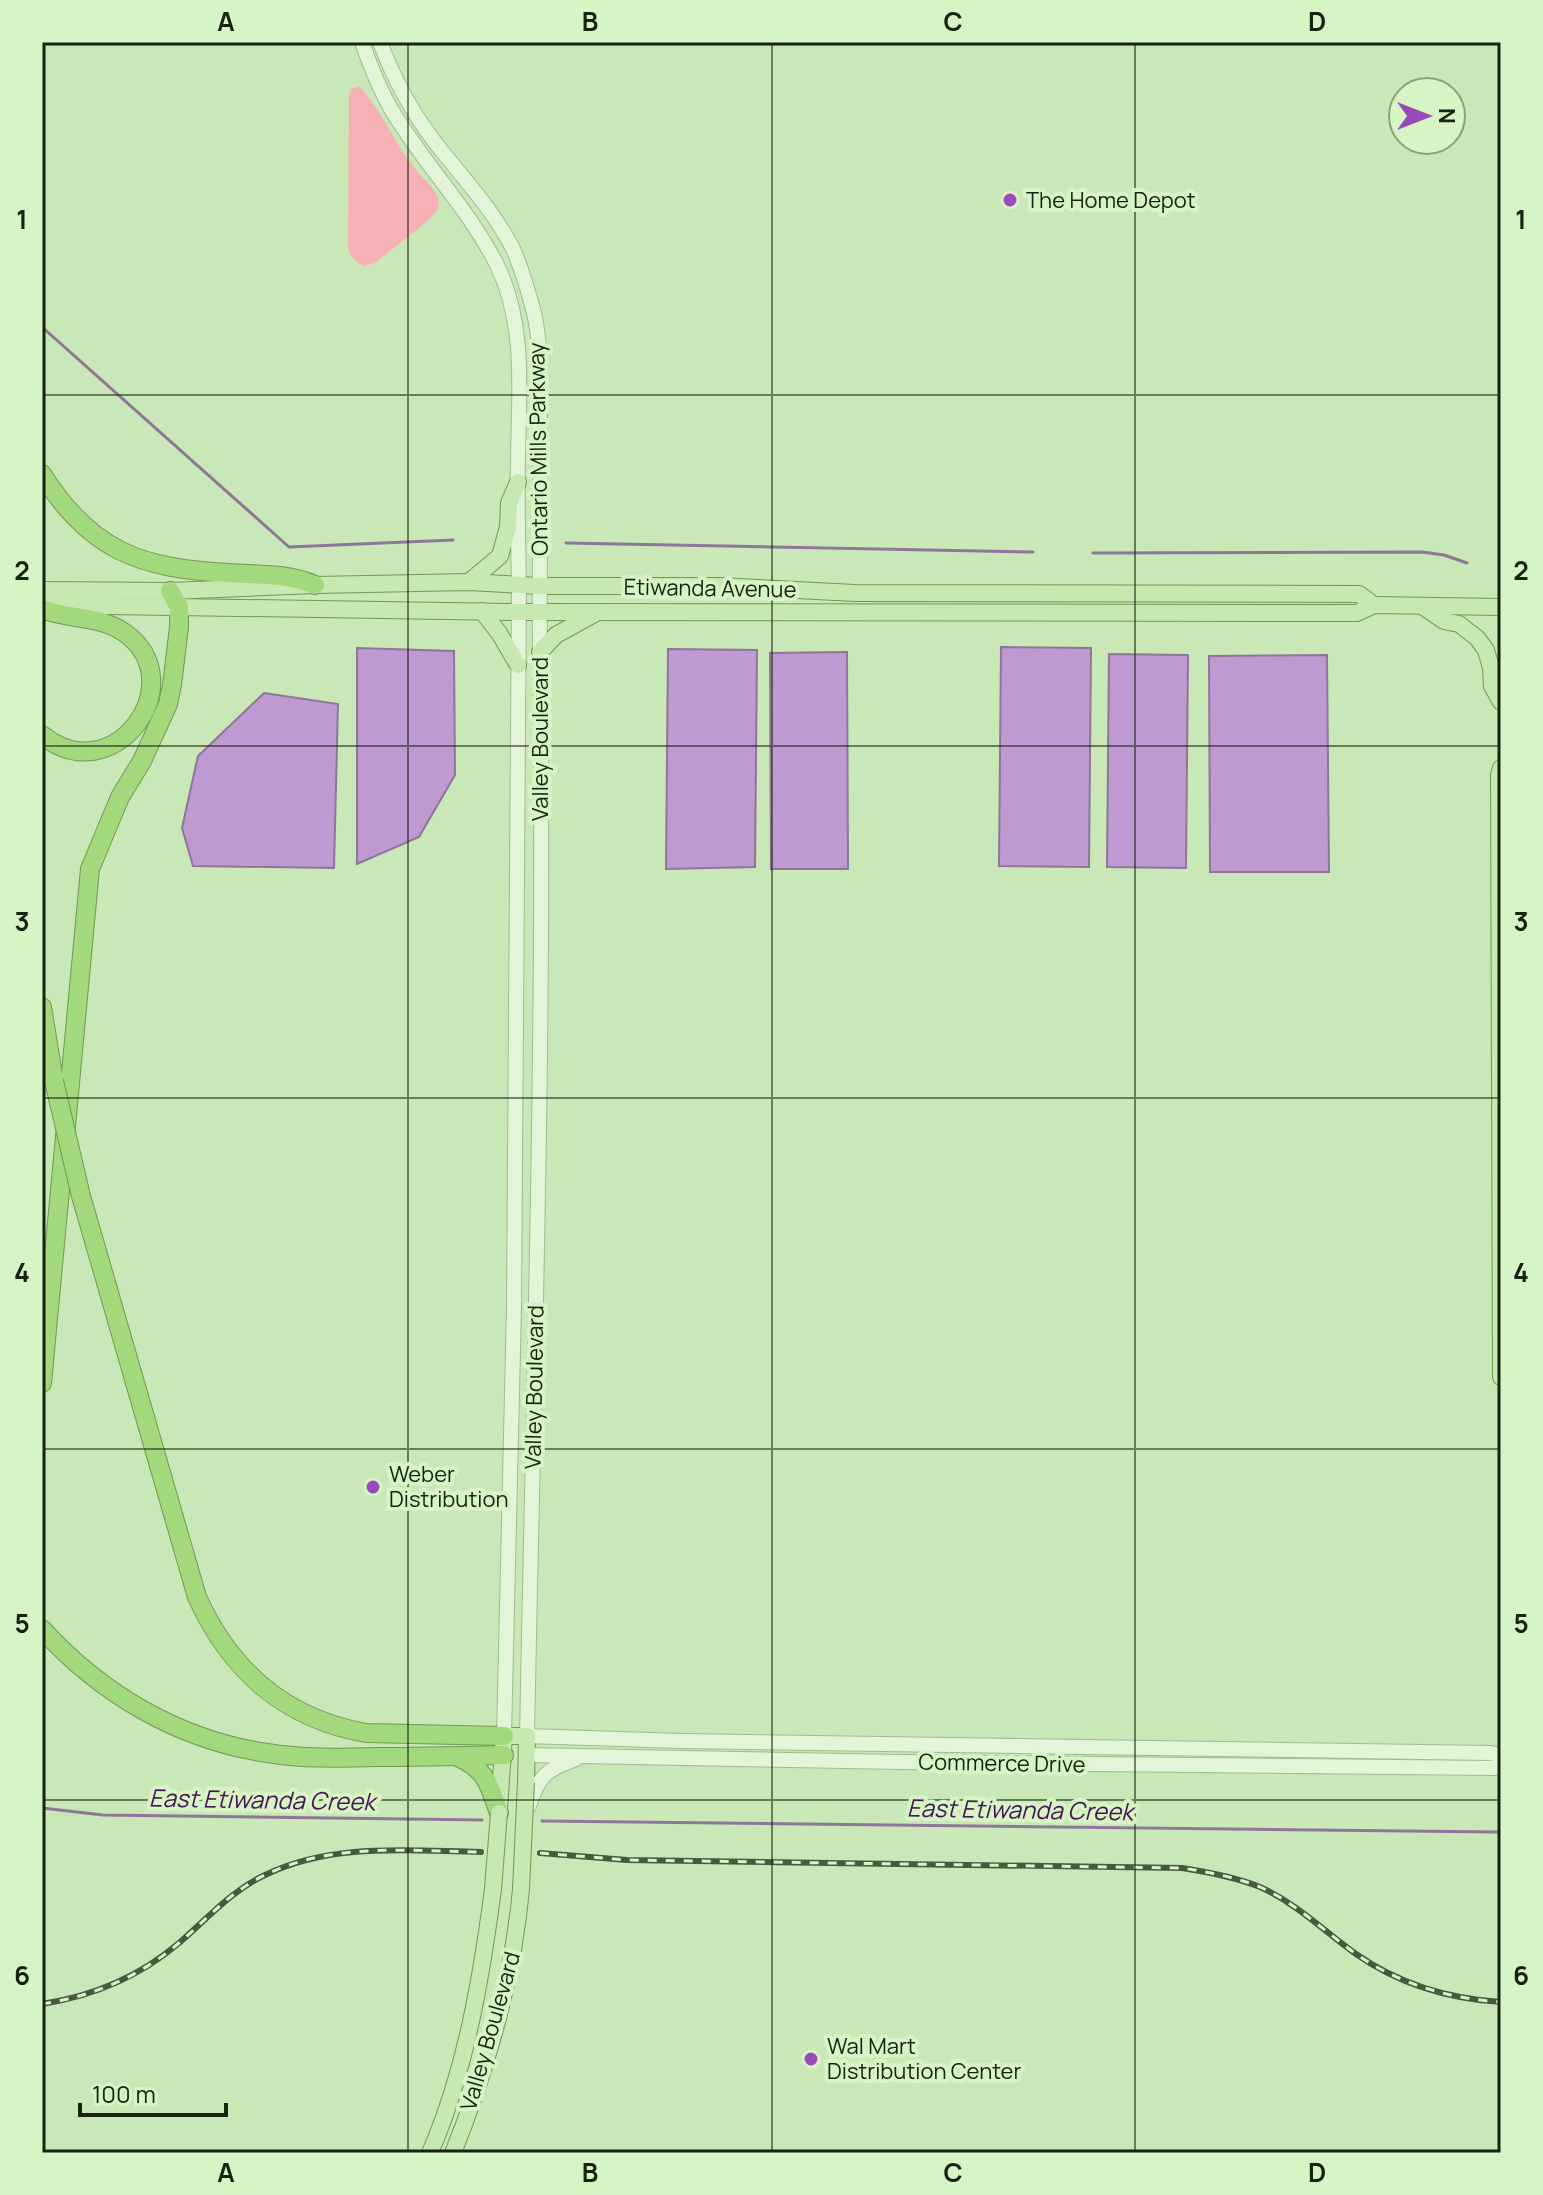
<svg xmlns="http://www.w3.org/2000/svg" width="1543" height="2195" viewBox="0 0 1543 2195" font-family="Manrope,sans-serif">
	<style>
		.green { fill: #f7b1b6 }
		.water { fill: #bf9ad2; stroke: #8d7698; stroke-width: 2 }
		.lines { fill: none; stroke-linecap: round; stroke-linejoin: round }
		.stream { stroke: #8d7698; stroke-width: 3 }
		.secondary-casing { stroke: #9fbc8e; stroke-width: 16 }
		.primary-casing { stroke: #719956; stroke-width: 18 }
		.highway-casing { stroke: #719956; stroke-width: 20 }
		.secondary { stroke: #e3f4d8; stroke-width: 14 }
		.primary { stroke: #c7e8b0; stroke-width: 16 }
		.highway { stroke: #a1d97c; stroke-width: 18 }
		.rail-casing { stroke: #49593f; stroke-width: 6 }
		.rail { stroke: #d6f4c4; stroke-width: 3; stroke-dasharray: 9; stroke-linecap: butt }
		.primary-bridge-casing { stroke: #719956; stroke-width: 18; stroke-linecap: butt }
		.highway-bridge-casing { stroke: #719956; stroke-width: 20; stroke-linecap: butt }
		.primary-bridge { stroke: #c7e8b0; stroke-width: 16 }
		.highway-bridge { stroke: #a1d97c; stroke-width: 18 }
		.grid { fill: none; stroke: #172210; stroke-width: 2; stroke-opacity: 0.55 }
		.poi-dot { fill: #994bbc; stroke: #d6f4c4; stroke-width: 3 }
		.labels { text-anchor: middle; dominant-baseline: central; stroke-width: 8; stroke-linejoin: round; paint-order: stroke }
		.poi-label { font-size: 22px; fill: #172210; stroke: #d6f4c4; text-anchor: start }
		.street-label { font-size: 22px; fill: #172210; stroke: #d6f4c4 }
		.water-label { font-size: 24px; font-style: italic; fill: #451658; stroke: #d6f4c4 }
		.neatline { fill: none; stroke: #172210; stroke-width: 3 }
		.grid-label { font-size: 26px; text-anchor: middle; font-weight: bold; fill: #172210 }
	</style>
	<rect width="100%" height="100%" fill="#c9e7b7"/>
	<path class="green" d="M359,86C382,109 395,145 417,171C424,179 438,191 439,202C439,209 434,214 430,219L375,263L364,266C356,262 349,256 348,247L349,95L351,89Z"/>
	<g class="water">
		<path d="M1001,647L1091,648L1089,867L999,866Z"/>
		<path d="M357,648L454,651L455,775L419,837L357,864Z"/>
		<path d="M668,649L757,650L755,867L666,869Z"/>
		<path d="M847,652L848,869H771L770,653Z"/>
		<path d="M1109,654L1188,655L1186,868L1107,867Z"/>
		<path d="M1327,655L1329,872H1210L1209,656Z"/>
		<path d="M264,693L338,704L334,868L193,866L182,828L198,756Z"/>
	</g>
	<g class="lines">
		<g class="stream">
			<path d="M42,327L289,547L453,540"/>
			<path d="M566,543L1033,552"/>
			<path d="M1093,553L1422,552L1444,555L1467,563"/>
			<path d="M42,1808L103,1815L482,1820"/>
			<path d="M542,1821L1497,1832"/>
		</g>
		<g class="secondary-casing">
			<g id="secondary">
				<path d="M362,42C370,65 379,88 391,109C423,163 469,209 497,265C526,324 519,393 518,457C517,499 518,542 519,585L514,1307L504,1736"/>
				<path d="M380,42C393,77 412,112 434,141C461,176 492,208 512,247C522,268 528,290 534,313C542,347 540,383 540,417C541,496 539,575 540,653C545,1014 534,1375 527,1736L681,1741L1491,1753L1501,1756"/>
				<path d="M527,1755L901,1762L1494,1768L1501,1766"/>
				<path d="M529,1806C539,1775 546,1770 576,1759"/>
			</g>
		</g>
		<g class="primary-casing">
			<g id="primary">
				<path d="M469,582L500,556L508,527L509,503L518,482"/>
				<path d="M42,590L170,591L315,585L469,582L539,586H721L855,593L1359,594L1374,605"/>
				<path d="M42,605L518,612L1357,613L1374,605L1501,607"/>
				<path d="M1422,606L1444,621L1459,624L1477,638L1486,650L1491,668L1492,686L1501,702"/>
				<path d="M482,611L499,633L518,665"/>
				<path d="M540,652L556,635L596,613"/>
				<path d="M1501,768L1499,775L1501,1377"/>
				<path d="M499,1809L504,1736H527L526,1782"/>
				<path d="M430,2153C466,2069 481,1980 493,1889"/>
				<path d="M453,2153C487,2068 513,1980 521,1889"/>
			</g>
		</g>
		<g class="highway-casing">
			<g id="highway">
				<path d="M42,474C90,551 142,569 229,573C260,575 286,573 315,585"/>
				<path d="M42,609C69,620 100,615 125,633C194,683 113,793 42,735"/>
				<path d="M42,1007L54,1081"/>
				<path d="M81,1196L197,1597C230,1670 285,1719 366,1733L504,1736"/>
				<path d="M42,1383L90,869L120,797L142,761L168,704L172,685L179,627V607L170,591"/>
				<path d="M42,1629C101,1694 179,1740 267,1753C303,1759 339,1758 376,1757C418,1757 461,1756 504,1755"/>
				<path d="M458,1757C487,1770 489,1785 499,1813"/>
			</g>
		</g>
		<use href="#secondary" class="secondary"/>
		<use href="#primary" class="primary"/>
		<use href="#highway" class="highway"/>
		<g class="rail-casing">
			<g id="rail">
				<path d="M540,1853L627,1860L1182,1868C1208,1872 1235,1877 1260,1887C1296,1903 1324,1931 1356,1954C1399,1984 1450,1999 1501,2002"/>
				<path d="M42,2004C94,1996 139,1977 179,1943C207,1919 231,1891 265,1875C333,1842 408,1851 481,1852"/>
			</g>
		</g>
		<use href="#rail" class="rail"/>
		<g class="primary-bridge-casing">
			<g id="primary-bridge">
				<path d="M493,1889L499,1813"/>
				<path d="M521,1889L526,1782"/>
			</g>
		</g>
		<g class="highway-bridge-casing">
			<path id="highway-bridge" d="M54,1081L81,1196"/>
		</g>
		<use href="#primary-bridge" class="primary-bridge"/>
		<use href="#highway-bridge" class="highway-bridge"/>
	</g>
	<path class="grid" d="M408,42V2153M772,42V2153M1135,42V2153M42,395H1501M42,746H1501M42,1098H1501M42,1449H1501M42,1800H1501"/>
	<g class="poi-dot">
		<circle cx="1010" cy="200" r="8"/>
		<circle cx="373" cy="1487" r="8"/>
		<circle cx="811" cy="2059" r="8"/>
	</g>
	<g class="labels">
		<g class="poi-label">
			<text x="1026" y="200">The Home Depot</text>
			<text x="389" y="1474">Weber<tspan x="389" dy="25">Distribution</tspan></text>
			<text x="827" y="2046">Wal Mart<tspan x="827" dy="25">Distribution Center</tspan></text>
		</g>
		<g class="street-label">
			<text transform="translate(538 449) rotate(-91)">Ontario Mills Parkway</text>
			<text transform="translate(710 588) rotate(1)">Etiwanda Avenue</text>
			<text transform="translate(540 739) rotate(-90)">Valley Boulevard</text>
			<text transform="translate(534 1387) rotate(-89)">Valley Boulevard</text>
			<text transform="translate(1002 1763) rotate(1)">Commerce Drive</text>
			<text transform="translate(490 2031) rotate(-74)">Valley Boulevard</text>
		</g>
		<g class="water-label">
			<text transform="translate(262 1799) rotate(1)">East Etiwanda Creek</text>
			<text transform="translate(1020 1809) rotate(1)">East Etiwanda Creek</text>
		</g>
	</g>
	<rect width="1543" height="2195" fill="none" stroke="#d6f4c4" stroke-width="88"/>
	<g transform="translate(1427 116) rotate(90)"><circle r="38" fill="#d6f4c4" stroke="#8aa07c" stroke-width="2"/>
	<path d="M0-6L14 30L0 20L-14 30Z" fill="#994bbc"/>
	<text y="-12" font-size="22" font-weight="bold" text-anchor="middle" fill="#172210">N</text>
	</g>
	<path d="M80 2103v12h146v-12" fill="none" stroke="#172210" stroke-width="4"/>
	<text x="92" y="2103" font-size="24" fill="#172210" stroke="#d6f4c4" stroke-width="6" paint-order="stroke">100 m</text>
	<rect x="44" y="44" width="1455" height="2107" class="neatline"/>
	<g class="grid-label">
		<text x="226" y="31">A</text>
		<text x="590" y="31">B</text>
		<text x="953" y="31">C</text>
		<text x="1317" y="31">D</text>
		<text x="22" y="229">1</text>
		<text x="1521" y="229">1</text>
		<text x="22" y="580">2</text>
		<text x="1521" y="580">2</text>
		<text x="22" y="931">3</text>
		<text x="1521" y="931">3</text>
		<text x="22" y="1282">4</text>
		<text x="1521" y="1282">4</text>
		<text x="22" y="1633">5</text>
		<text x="1521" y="1633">5</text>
		<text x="22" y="1985">6</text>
		<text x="1521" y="1985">6</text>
		<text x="226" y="2182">A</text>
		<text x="590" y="2182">B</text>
		<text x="953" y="2182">C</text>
		<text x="1317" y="2182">D</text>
	</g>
</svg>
